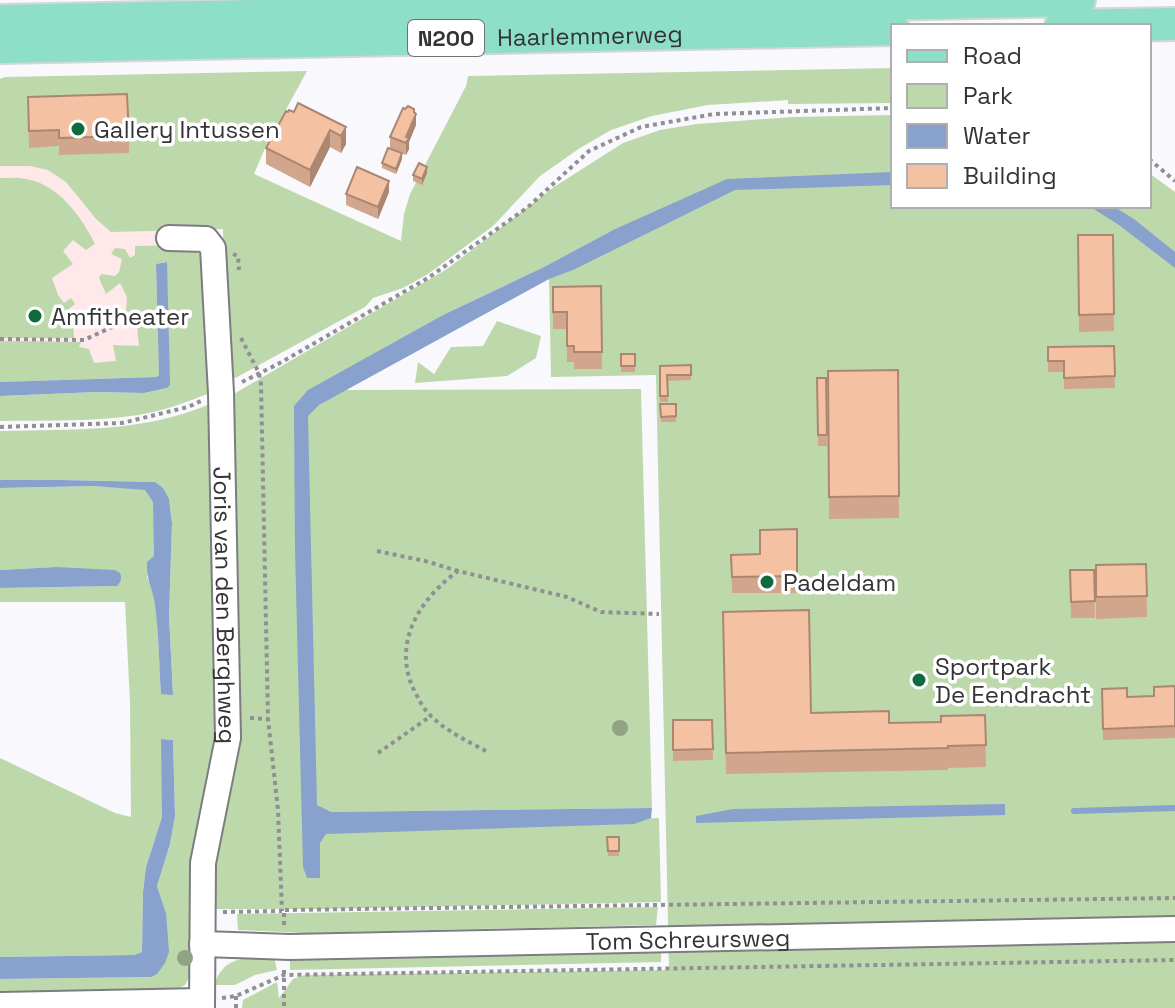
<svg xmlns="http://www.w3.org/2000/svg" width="1175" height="1008" viewBox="0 0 1175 1008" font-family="'Space Grotesk',sans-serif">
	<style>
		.commercial { fill: #fee8ea }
		.green { fill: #bdd9ab }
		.water { fill: #88a1cd }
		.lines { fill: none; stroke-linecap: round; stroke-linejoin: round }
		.stream { stroke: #88a1cd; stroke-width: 6 }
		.minor-casing { stroke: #7d7c81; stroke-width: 28 }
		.major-casing { stroke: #d6d6d7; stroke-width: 36 }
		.path { stroke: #909094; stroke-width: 4; stroke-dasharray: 4 4; stroke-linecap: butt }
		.minor { stroke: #fff; stroke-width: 24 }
		.major { stroke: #8ddfc7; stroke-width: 32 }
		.tree { fill: #90a382 }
		.wall { fill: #d2a68c }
		.shaded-wall { fill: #ab8772 }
		.building { fill: #f4c1a3; stroke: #ab8772; stroke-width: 2 }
		.poi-dot { fill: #0f6a3d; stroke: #fff; stroke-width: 3 }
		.labels { text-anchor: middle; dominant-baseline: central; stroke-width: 7; stroke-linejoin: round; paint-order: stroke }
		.shield { fill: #fff; stroke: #717172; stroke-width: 2 }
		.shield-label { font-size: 22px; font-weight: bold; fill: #343436 }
		.street-label { font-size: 24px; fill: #343436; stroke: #fff }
		.poi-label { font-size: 24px; fill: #343436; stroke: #fff; text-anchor: start }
	</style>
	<rect width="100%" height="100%" fill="#f8f8fd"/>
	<path class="commercial" d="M168,145L171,364L0,388V150Z"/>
	<g class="green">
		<path d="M893,68V103L788,104V100L708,105L652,116L611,130L580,148L540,176L493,226L428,274L403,288L373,298L365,307L228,382H226L223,229L111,232L96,219L66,182L48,170L30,166H0V79L5,77L307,71L265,148L254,174L401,241L404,214L410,194L466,86L468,76Z"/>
		<path d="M893,115V206H1149V173L1175,192V1008H242L243,1000L277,982L279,998L293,979L305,975L669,970L656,375L551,377L549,279L613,230L542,268L445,314L333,381L337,390L641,389L652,808L334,812L333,829L659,818L661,902L321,909H213L212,859L219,828L227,398L447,269L554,187L623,143L660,130L697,124L792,117Z"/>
		<path d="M0,178C8,178 18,177 26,179C58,184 82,217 95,244L86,250L73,240L63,251L73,264L52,278L58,295L64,303L71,298L75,304L69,309L73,323L74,338H0Z"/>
		<path d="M185,245L200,250L205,256L210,393C187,402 163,411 138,415C93,422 46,420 0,421V396L97,392L144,393L167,388L166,262L156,264L159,375L156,377L0,382V341L81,342L79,347L89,349L94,363L116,361L113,345L139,346L137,326L125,324L127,297L120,283L106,294L99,278L101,274L115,276L119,272L122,259L111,254L115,248L125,249L130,258L135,255V246Z"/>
		<path d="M497,321L541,336L536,358L507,376L415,383L418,362L434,374L451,347L483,346Z"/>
		<path d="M210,404L216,737L192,894L190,976L185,985L168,995L0,997V979L151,977L166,913L157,886L170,844L175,816L173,740L162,739V817L146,867L143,892L142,952L134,955L0,957V758L115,813L131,817L130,703L125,602H0V588L116,586L56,567L0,570V488L94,486L145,489L153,502L154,518V556L147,577L153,589L157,616L161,694H173L169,616L172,523L169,499L155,482L61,480H0V431C72,429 142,433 210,404Z"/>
		<path d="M658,907L656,925L306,933L238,930L237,914Z"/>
		<path d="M661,948V962L290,970V956Z"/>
		<path d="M274,957L277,970L255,975L235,985H214C225,954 246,959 274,957Z"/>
	</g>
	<g class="water">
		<path d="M893,172V185L735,190L573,270L549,279L319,405L308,416L317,805L331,812L652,808L651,818L634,824L326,834L320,843V878H307L303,867L295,549L294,406L308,390L445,314L542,268L613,230L727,179Z"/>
		<path d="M1089,206H1113L1134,219L1175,252V268L1119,225Z"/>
		<path d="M167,262L170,385L167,388L144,393L97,392L0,396V382L156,377L159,375L156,264Z"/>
		<path d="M0,480H61L155,482L163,488L169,499L172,523L169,616L173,695L161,694C159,665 159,635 155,605C153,588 146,580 147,562L154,556L153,502L145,490L94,486L0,488Z"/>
		<path d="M56,567L115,570L120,573C122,579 121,581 117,586L0,588V570Z"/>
		<path d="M161,739L173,740L175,816L170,844L157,886L166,913L169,952L165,963L157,974L151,977L0,979V957L134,955L142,952L143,892L146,867L162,817Z"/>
		<path d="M1005,804V815L696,823V816L733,809Z"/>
	</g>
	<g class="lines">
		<path class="stream" d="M1074,811L1175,808"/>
		<g class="minor-casing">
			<g id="minor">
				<path id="s1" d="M169,238L206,239L213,248L221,393L228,738L203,863L202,1008"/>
				<path id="s2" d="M202,944L290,947L1175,929"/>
				<path d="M0,1005L202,1001"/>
			</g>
		</g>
		<g class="major-casing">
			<g id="major">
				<path d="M0,21L1079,0"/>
				<path d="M1061,26L1175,24"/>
				<path id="s3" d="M0,47L893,29"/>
			</g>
		</g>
		<g class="path">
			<path d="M1149,159L1175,181"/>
			<path d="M233,254L238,256L239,270"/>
			<path d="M241,338L259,373L261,384L268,719L278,810L282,911"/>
			<path d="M0,339L84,340L112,327"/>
			<path d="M242,382L278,364L428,278L528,207L589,151L641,127L714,114L893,108"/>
			<path d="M0,427L122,423L188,407L201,401"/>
			<path d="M377,551L425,561L458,571"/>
			<path d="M250,718L268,719"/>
			<path d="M486,751C467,741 444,730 429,714C421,706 418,697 413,688C392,641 421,598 458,571L567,597L601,612L659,614"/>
			<path d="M378,753L431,716"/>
			<path d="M223,912L282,911"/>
			<path d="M284,925V910L1175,898"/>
			<path d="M284,970V1008"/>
			<path d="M236,996V1008"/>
			<path d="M222,998L236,996L284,975L1175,960"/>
		</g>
		<use href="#minor" class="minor"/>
		<use href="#major" class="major"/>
	</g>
	<g class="tree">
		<circle cx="620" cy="728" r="8"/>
		<circle cx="185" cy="958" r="8"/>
	</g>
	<g class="wall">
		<path d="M28,97L129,136V153L59,155V146L29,148Z"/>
		<path d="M288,112L346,127V144L341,153L330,147L310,187L266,164V148Z"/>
		<path d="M414,112L416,125L409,142V149L406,155L390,148V137Z"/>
		<path d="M402,159L396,174L382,168V163Z"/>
		<path d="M427,173L422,185L413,181V175Z"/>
		<path d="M389,192L378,219L346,205V194Z"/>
		<path d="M1078,235H1113L1114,331L1079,332Z"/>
		<path d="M601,286L602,369H574V362H567V329H553V287Z"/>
		<path d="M1114,346L1115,388L1064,389V372H1048V347Z"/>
		<rect x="621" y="354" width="14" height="18"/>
		<path d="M691,365V380L667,381L668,402H660V366Z"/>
		<path d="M898,370L899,518L829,519L828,371Z"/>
		<path d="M817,378H826L827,446H818Z"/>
		<path d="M660,404H676V422H661Z"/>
		<path d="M797,529V593H732L731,555L760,554Z"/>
		<path d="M1146,564L1147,617L1096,619V565Z"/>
		<path d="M1070,570H1094L1095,618H1071Z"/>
		<path d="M723,612L811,713L889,723L941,722L985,715L986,767L948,768V770L726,774Z"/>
		<path d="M1175,686V738L1103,740L1102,689L1127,697L1154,696Z"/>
		<path d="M673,720H712L713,760L673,761Z"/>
		<path d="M607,837H619V856H608Z"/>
	</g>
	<g class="shaded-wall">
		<path d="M416,114V125L409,142V149L406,155V137Z"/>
		<path d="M346,127V144L341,153V136Z"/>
		<path d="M330,130V147L310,187V170Z"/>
		<path d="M402,153V159L396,174V169Z"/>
		<path d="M427,167V173L422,185V179Z"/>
		<path d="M389,181V192L378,219V207Z"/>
	</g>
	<g class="building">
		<path d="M127,94L129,136L59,138V130L29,131L28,97Z"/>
		<path d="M298,103L346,127L341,136L330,130L310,170L266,148L286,111L288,112L289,110L294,112Z"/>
		<path d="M408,106L414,109V112L416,114L406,137L409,138L406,143L390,137L403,108L405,109Z"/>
		<path d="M388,148L402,153L396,169L382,163Z"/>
		<path d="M419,163L427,167L422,179L413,175Z"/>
		<path d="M357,167L389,181L378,207L346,194Z"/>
		<path d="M1078,235H1113L1114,314L1079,315Z"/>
		<path d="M601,286L602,352H574V346H567V312H553V287Z"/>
		<path d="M1114,346L1115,376L1064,378V361H1048V347Z"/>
		<rect x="621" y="354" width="14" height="12"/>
		<path d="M691,365V375H667L668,396H660V366Z"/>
		<path d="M898,370L899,496L829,497L828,371Z"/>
		<path d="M817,378H826L827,435H818Z"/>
		<path d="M660,404H676V416L661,417Z"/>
		<path d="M797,529V576L732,577L731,555L760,554V530Z"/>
		<path d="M1146,564L1147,596L1096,597V565Z"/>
		<path d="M1070,570H1094L1095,601L1071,602Z"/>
		<path d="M809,610L811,713L889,711V723L941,722V716L985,715L986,745L948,746V748L726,753L723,612Z"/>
		<path d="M1175,686V726L1103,729L1102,689L1127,688V697L1154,696V687Z"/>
		<path d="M673,720H712L713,749L673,750Z"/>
		<path d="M607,837H619V851H608Z"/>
	</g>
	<g class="poi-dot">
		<circle cx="78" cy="129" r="8"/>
		<circle cx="35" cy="316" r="8"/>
		<circle cx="767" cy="582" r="8"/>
		<circle cx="919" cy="680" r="8"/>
	</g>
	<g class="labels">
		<rect class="shield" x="408" y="20" width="76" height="36" rx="6"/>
		<g class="shield-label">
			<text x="446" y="38">N200</text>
		</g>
		<g class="street-label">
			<text stroke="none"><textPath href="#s3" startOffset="590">Haarlemmerweg</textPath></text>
			<text stroke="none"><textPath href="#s1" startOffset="406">Joris van den Berghweg</textPath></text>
			<text stroke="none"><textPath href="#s2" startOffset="486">Tom Schreursweg</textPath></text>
		</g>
		<g class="poi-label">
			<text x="94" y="129">Gallery Intussen</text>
			<text x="51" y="316">Amfitheater</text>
			<text x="783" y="582">Padeldam</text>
			<text x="935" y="666">Sportpark<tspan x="935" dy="28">De Eendracht</tspan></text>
		</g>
	</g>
	<rect x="891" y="24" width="260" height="184" fill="#ffffff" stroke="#aeaeaf" stroke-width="2"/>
	<rect x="907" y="50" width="40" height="12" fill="#8ddfc7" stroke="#aeaeaf" stroke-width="2"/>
	<text x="963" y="64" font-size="24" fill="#343436">Road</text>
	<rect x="907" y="84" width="40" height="24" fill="#bdd9ab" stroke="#aeaeaf" stroke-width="2"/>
	<text x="963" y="104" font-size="24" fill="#343436">Park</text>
	<rect x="907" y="124" width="40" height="24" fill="#88a1cd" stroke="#aeaeaf" stroke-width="2"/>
	<text x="963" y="144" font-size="24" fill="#343436">Water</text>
	<rect x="907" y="164" width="40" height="24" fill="#f4c1a3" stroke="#aeaeaf" stroke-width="2"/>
	<text x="963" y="184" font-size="24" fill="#343436">Building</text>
</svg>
